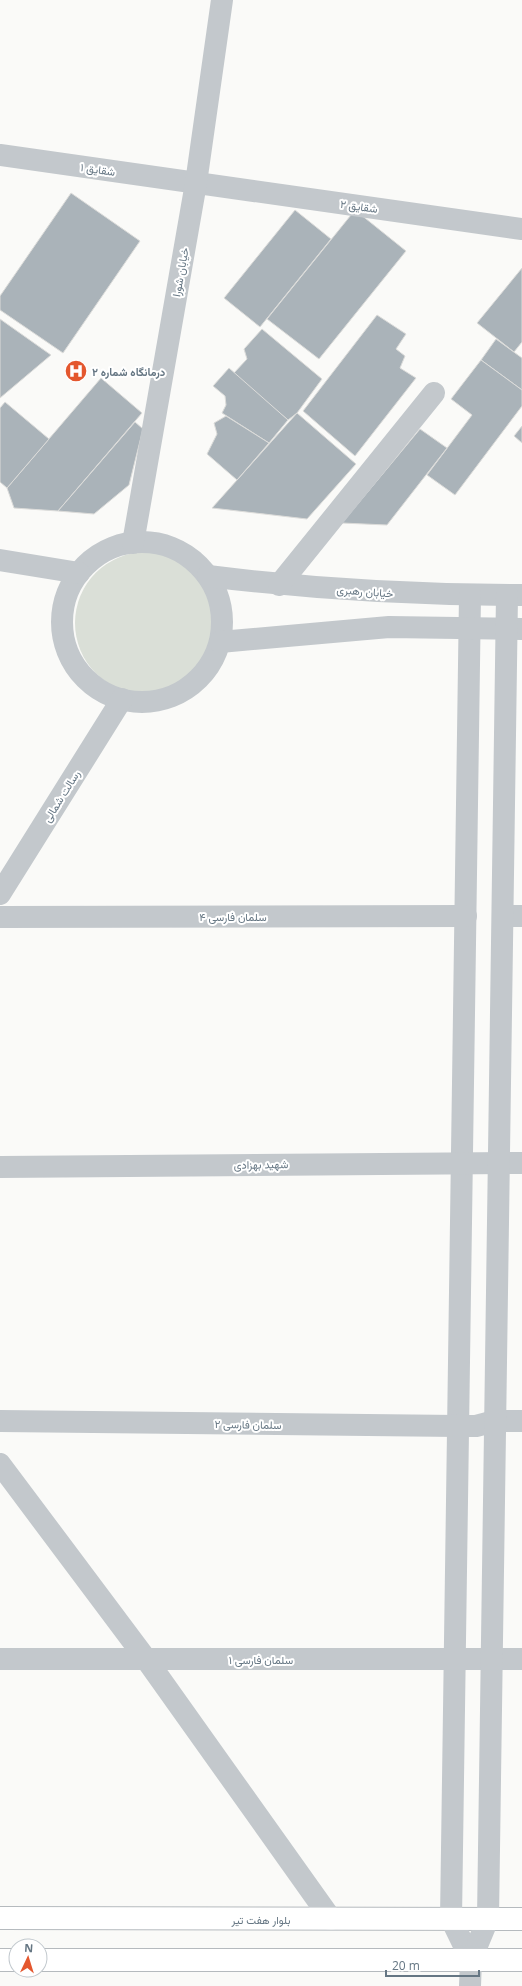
<svg xmlns="http://www.w3.org/2000/svg" width="522" height="1986" viewBox="0 0 522 1986" font-family="'Open Sans',Vazirmatn,sans-serif">
	<style>
		.grass { fill: #dadfd7 }
		.building { fill: #aab3b9; stroke: #dcdcda }
		.lines { fill: none; stroke-linecap: round; stroke-linejoin: round }
		.major-casing { stroke: #b5babe; stroke-width: 24 }
		.minor { stroke: #c3c8cc; stroke-width: 22 }
		.major { stroke: #fff; stroke-width: 22 }
		.labels { text-anchor: middle; dominant-baseline: central; stroke-width: 4; stroke-linejoin: round; paint-order: stroke }
		.street-label { font-size: 11px; fill: #657683; stroke: #fff }
		.poi-label { font-size: 11px; font-weight: bold; fill: #657683; stroke: #fff; text-anchor: start }
	</style>
	<rect width="100%" height="100%" fill="#fafaf8"/>
	<circle class="grass" cx="146" cy="623" r="71"/>
	<g class="building">
		<path d="M71,193L140,241L63,353L0,310V296Z"/>
		<path d="M295,210L331,239L260,327L224,298Z"/>
		<path d="M355,210L406,251L319,359L267,319Z"/>
		<path d="M522,268V342L514,352L477,323Z"/>
		<path d="M377,315L406,334L396,349L405,356L400,368L416,378L355,456L303,411Z"/>
		<path d="M0,319L51,355L0,398Z"/>
		<path d="M262,329L322,379L297,413L288,420L233,374L247,359L244,349Z"/>
		<path d="M496,339L522,358V390L481,360Z"/>
		<path d="M481,360L522,390V406L455,495L427,475L472,415L451,399Z"/>
		<path d="M229,368L288,420L269,443L222,413L226,405L225,396L213,386Z"/>
		<path d="M101,378L142,413L58,511L14,508L7,488Z"/>
		<path d="M5,402L49,439L7,488L0,482V408Z"/>
		<path d="M297,413L356,464L307,519L212,508Z"/>
		<path d="M226,416L269,443L237,480L207,454L217,434L214,423Z"/>
		<path d="M135,422L143,429L129,485L94,514L58,511Z"/>
		<path d="M522,426V443L514,436Z"/>
		<path d="M420,429L447,448L387,525L342,523Z"/>
	</g>
	<g class="lines">
		<g class="major-casing">
			<g id="major">
				<path d="M0,1918L522,1919"/>
				<path d="M0,1960H16"/>
				<path d="M40,1960H522"/>
			</g>
		</g>
		<g class="minor">
			<path d="M0,155L522,229"/>
			<circle cx="142" cy="622" r="80"/>
			<path d="M133,543L196,183L222,0"/>
			<path d="M0,560L79,573"/>
			<path d="M208,576C312,589 416,595 521,595"/>
			<path d="M279,585L434,393"/>
			<path d="M470,595L451,1919L471,1960"/>
			<path d="M220,642L389,627L522,629"/>
			<path d="M0,894L122,699"/>
			<path d="M503,916H522"/>
			<path d="M0,917L466,916"/>
			<path d="M0,1167L522,1163"/>
			<path d="M0,1421L458,1426H476L495,1421H522"/>
			<path d="M0,1464L146,1659L331,1919"/>
			<path d="M0,1659H522"/>
			<path d="M470,1986L471,1960L488,1919L507,595"/>
		</g>
		<use href="#major" class="major"/>
	</g>
	<defs>
		<g id="hospital-disc" transform="scale(1.15)"><circle r="9.5" fill="#e4572e" stroke="#fff"/><path d="M-5-5h3v3.5h4V-5h3V5h-3V1.5h-4V5h-3Z" fill="#fff"/></g>
	</defs>
	<g fill-rule="evenodd">
		<use href="#hospital-disc" x="76" y="371"/>
	</g>
	<g class="labels">
		<g class="street-label">
			<text transform="translate(98 169) rotate(8)">شقایق ۱</text>
			<text transform="translate(359 206) rotate(8)">شقایق ۲</text>
			<text transform="translate(180 272) rotate(-80)">خیابان شورا</text>
			<text transform="translate(365 591) rotate(4)">خیابان رهبری</text>
			<text transform="translate(61 796) rotate(-58)">رسالت شمالی</text>
			<text x="233" y="916">سلمان فارسی ۴</text>
			<text transform="translate(261 1164) rotate(-1)">شهید بهزادی</text>
			<text transform="translate(248 1424) rotate(1)">سلمان فارسی ۲</text>
			<text x="261" y="1659">سلمان فارسی ۱</text>
			<text x="261" y="1919">بلوار هفت تیر</text>
		</g>
		<g class="poi-label">
			<text x="92" y="371">درمانگاه شماره ۲</text>
		</g>
	</g>
	<g transform="translate(28 1958) rotate(4)"><circle r="19" fill="#ffffff" stroke="#c1c8cd"/>
	<path d="M0-3L7 15L0 10L-7 15Z" fill="#e4572e"/>
	<text y="-6" font-size="11" font-weight="bold" text-anchor="middle" fill="#657683">N</text>
	</g>
	<path d="M386 1970v6h93v-6" fill="none" stroke="#657683" stroke-width="2"/>
	<text x="392" y="1970" font-size="12" fill="#657683" stroke="#ffffff" stroke-width="3" paint-order="stroke">20 m</text>
</svg>
